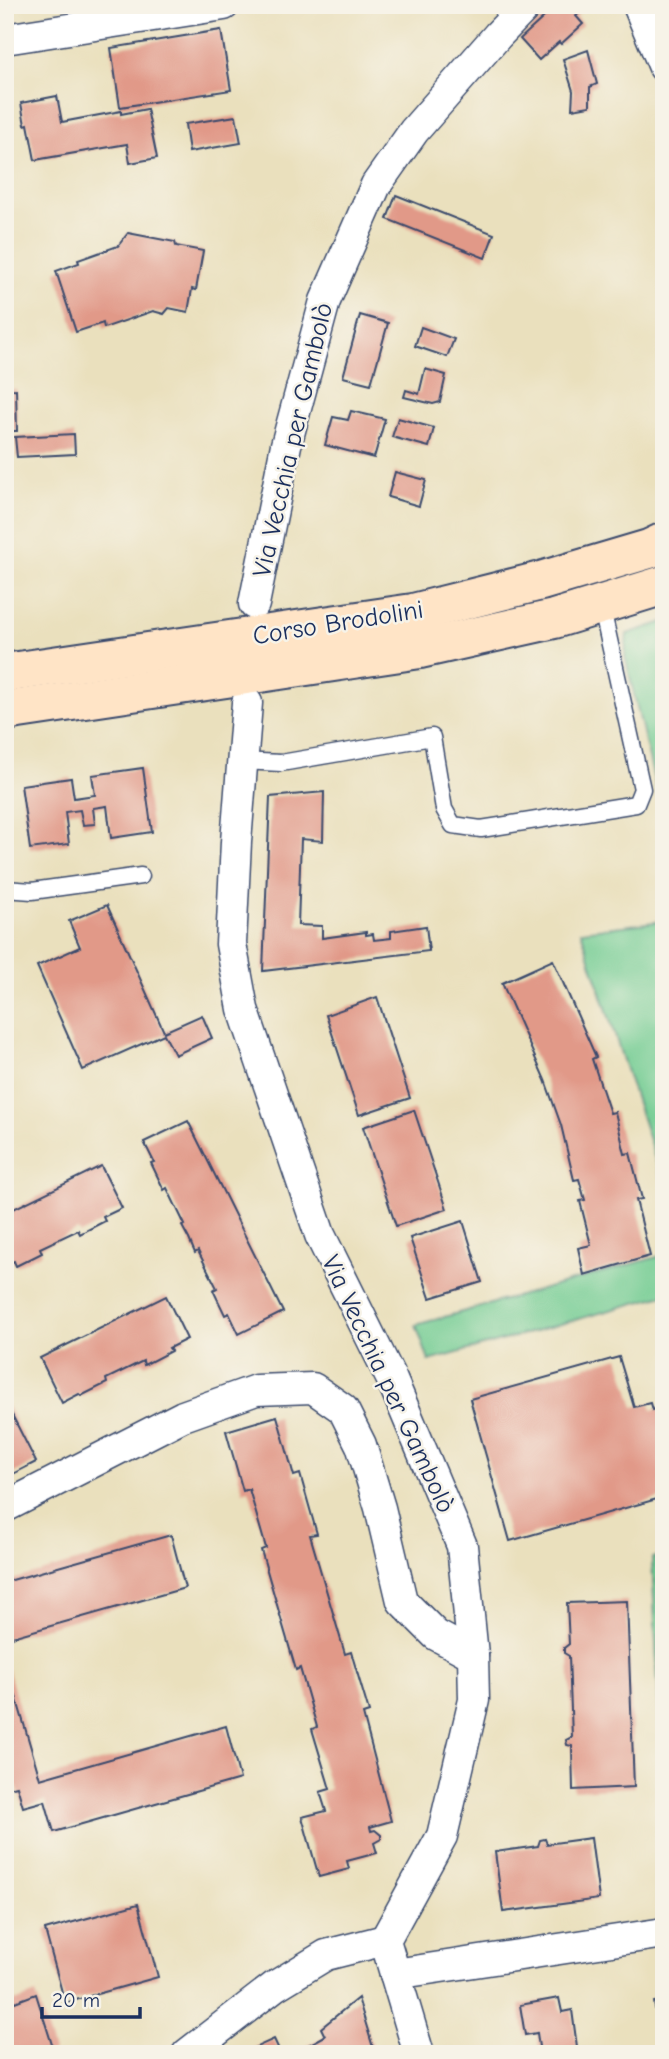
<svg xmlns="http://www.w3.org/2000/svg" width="669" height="2059" viewBox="0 0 669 2059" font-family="'Comic Neue',sans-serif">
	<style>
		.green { fill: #72cc92; stroke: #467e78; stroke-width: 2 }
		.building { fill: #e19988 }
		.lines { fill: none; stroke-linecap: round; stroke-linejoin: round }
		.lane-casing { stroke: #3a4a6c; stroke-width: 19 }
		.street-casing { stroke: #3a4a6c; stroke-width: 33 }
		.secondary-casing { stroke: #3a4a6c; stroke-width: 42 }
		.lane { stroke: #fff; stroke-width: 16 }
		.street { stroke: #fff; stroke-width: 30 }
		.secondary { stroke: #ffe4c6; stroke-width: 38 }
		.labels { text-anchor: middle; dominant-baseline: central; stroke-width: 5; stroke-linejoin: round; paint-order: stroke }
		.street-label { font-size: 26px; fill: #1b2f5e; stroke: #f7f3e8 }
	</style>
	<rect width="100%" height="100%" fill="#f7f3e8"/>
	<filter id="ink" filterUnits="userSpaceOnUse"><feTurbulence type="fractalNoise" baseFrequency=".0143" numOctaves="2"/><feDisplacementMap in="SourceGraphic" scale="14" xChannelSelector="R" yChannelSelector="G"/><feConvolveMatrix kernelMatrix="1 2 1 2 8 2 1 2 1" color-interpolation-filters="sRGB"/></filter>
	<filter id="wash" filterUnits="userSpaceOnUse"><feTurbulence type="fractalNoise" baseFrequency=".00686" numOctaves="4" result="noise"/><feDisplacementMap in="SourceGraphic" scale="28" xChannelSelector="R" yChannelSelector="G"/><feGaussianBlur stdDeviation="1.57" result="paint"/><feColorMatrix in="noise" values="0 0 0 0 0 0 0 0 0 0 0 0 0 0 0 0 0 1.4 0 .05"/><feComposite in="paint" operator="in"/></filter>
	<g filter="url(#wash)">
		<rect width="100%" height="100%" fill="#eae0bd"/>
		<g class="green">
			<path d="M664,622V822L625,656L627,634Z"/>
			<path d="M664,921V1186L581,931Z"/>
			<path d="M664,1255V1295L429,1361L416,1325Z"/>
			<path d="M664,1555V1812L652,1558Z"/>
		</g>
		<g id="blocks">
			<g class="building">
				<path d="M562,5H585L587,7L576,16L583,24L561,44L559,42L539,60L520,39L554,8L556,10Z"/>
				<path d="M221,30L231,90L120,107L111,48Z"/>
				<path d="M588,50L597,84L590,87V106L572,109L573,91L563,59Z"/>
				<path d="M57,96L62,122L121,111V114L147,109L157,158L130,163L127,144L35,160L28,124L25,125L21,103Z"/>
				<path d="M236,116L241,143L189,152L185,124Z"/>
				<path d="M396,195L494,234L485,258L387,219Z"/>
				<path d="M128,233L175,242L176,246L203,251L196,290L192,289L188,312L169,308L164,314L153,311L104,328L103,323L76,332L56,271L79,263L78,260L118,246Z"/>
				<path d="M360,315L388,323L371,384L343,377Z"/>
				<path d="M421,327L454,339L447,357L415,346Z"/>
				<path d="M425,369L446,375L440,402L433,404L404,397L406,390L419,394Z"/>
				<path d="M16,389L17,431H5V390Z"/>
				<path d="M351,411L385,419L374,458L325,445L333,417L348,420Z"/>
				<path d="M398,418L434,428L429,447L392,437Z"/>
				<path d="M74,434L75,454L17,457L15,437Z"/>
				<path d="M395,472L426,480L419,506L388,497Z"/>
				<path d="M143,768L152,832L111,838L107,806L93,808L95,824L83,825L80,810L65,812L69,844L30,849L21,785L71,778L74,798L95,795L92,775Z"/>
				<path d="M324,792L323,841L301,839L298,925L322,926V938L366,932V935L373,934L374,940L391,938V931L426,926L429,951L263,971L270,797Z"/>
				<path d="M107,905L164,1032L202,1015L212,1038L175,1055L164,1034L83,1070L37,966L80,947L69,921Z"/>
				<path d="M553,960L596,1057L592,1059L610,1113L615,1112L625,1154L630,1153L642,1199L636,1200L650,1256L584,1275L578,1248L591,1245L580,1201L585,1200L579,1179L574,1180L561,1125L545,1080L502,983Z"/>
				<path d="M377,997L410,1098L359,1115L326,1015Z"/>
				<path d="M414,1110L447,1209L396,1226L363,1127Z"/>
				<path d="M188,1121L283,1312L239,1334L229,1313L225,1315L213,1290L217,1288L198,1251L195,1253L189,1239L182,1226L185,1225L167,1188L164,1190L151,1163L154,1162L144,1142Z"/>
				<path d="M101,1166L122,1208L103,1217L105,1221L80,1234L78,1230L40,1248L42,1253L16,1266L14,1261L5,1265V1213Z"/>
				<path d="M463,1221L482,1282L430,1298L410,1238Z"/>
				<path d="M166,1296L187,1339L169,1348L171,1351L144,1365L143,1361L106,1379L107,1383L81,1396L79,1394L62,1403L40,1358Z"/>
				<path d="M619,1357L634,1407L650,1403L652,1410L664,1407V1497L510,1541L470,1399Z"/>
				<path d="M5,1401L36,1462L5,1478Z"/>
				<path d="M277,1416L294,1476L300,1474L317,1534L310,1535L345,1654L351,1652L369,1712L363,1714L391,1821L370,1827L371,1831L375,1830L381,1835V1839L374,1843L377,1853L347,1861L349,1869L319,1877L302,1817L326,1811L320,1792L330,1789L312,1729L317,1727L300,1668L296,1670L261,1550L266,1548L249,1489L243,1491L226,1431Z"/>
				<path d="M171,1535L185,1588L5,1639V1582Z"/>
				<path d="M627,1601L634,1787L573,1790L572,1746L567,1745L566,1740L572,1737L569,1656L564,1653V1648L569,1644L567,1603Z"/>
				<path d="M5,1659L40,1779L226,1726L240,1779L54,1832L45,1801L23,1807L17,1786L5,1789Z"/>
				<path d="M591,1838L599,1899L503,1912L495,1852L538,1846L540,1840L545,1839L547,1844Z"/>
				<path d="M138,1904L158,1977L65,2003L45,1930Z"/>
				<path d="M36,1994L54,2051L47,2054H5V2000L13,1997L15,2002Z"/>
				<path d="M358,1998L375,2054H292L325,2036L321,2028Z"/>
				<path d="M559,1998L562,2012L572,2010L578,2054H540L537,2033L525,2035L520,2005Z"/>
				<path d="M664,2000V2032H659L654,2002Z"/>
				<path d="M274,2039L281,2054H241Z"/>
			</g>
		</g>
	</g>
	<g filter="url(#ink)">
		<use href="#blocks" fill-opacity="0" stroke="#3a4a6c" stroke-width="2"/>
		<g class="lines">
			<g class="lane-casing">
				<g id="lane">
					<path d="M243,761L281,763L432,737L444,809L453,825L481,829L636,804L642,789L601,604"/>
					<path d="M5,889L32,891L141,876"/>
				</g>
			</g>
			<g class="street-casing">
				<g id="street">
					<path d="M638,5L664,67"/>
					<path d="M5,39L224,5"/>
					<path d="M254,604L286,445L325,301L376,185L414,131L498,35L527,5"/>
					<path d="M247,703L236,842L231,944L243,1009L320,1235L392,1380L462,1546L473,1655L474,1700L442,1836L385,1940L419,2054"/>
					<path d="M5,1507L183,1416L256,1390L313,1388L343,1409L361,1445L380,1508L402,1601L436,1635L473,1655"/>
					<path d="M395,1974L664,1933"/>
					<path d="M187,2054L275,1986L326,1955L385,1940"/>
				</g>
			</g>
			<g class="secondary-casing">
				<g id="secondary">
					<path d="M5,673L413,613L541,581L649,549L664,542"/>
					<path d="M5,711L420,649L554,619L664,585"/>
				</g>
			</g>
			<use href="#lane" class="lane"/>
			<use href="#street" class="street"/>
			<use href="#secondary" class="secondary"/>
		</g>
	</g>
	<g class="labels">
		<g class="street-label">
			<text transform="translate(293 440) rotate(-77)">Via Vecchia per Gambolò</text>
			<text transform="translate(338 623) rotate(-9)">Corso Brodolini</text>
			<text transform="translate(388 1384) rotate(65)">Via Vecchia per Gambolò</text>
		</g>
	</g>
	<rect width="669" height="2059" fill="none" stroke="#f7f3e8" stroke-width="28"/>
	<path d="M42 2007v10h98v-10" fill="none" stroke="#1b2f5e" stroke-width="3.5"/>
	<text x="52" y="2007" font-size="21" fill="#1b2f5e" stroke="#f7f3e8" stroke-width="5" paint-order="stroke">20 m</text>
</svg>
